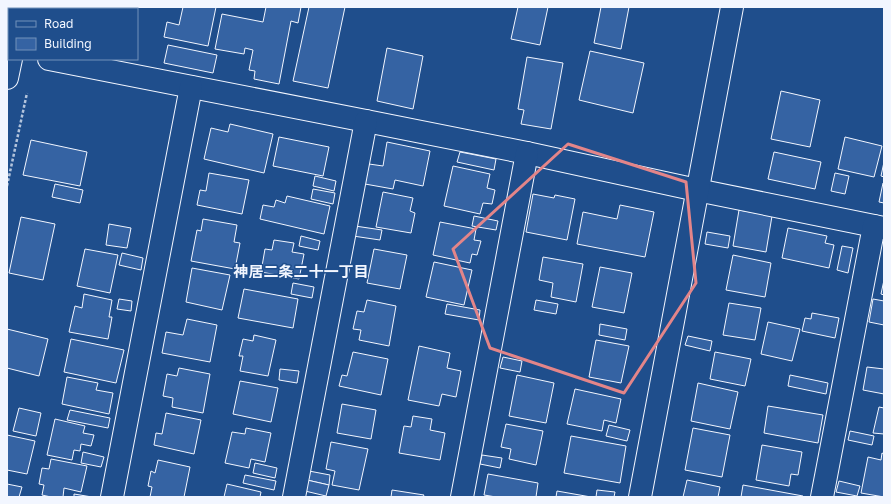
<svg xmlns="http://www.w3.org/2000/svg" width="891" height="504" viewBox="0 0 891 504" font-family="'Golos Text','Noto Sans JP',sans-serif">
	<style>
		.building { fill: #3563a3; stroke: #f2f6ff }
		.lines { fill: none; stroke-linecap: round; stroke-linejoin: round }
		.minor-casing { stroke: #f2f6ff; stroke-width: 24 }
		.tertiary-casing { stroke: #f2f6ff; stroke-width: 24 }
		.path { stroke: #b3c4dc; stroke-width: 2.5; stroke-dasharray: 3 2; stroke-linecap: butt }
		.minor { stroke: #1f4e8c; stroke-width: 22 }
		.tertiary { stroke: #1f4e8c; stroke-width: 22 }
		.marked { fill: none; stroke: #e38589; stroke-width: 3; stroke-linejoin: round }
		.labels { text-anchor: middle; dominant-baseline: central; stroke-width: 3; stroke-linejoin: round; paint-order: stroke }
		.neighbourhood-label { font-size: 15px; font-weight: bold; fill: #f2f6ff; stroke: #1f4e8c }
	</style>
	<rect width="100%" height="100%" fill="#1f4e8c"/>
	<g class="building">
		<path d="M183,7H216L208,46L164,37L167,22L179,25Z"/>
		<path d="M266,7H301L298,23L291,21L279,84L254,79L255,71L249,70L253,50L245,48L244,54L215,49L222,14L263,22Z"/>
		<path d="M309,7H345L328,88L293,81Z"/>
		<path d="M518,7H548L540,45L511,39Z"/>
		<path d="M601,7H629L621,49L594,43Z"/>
		<path d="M168,45L217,55L213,73L164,63Z"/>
		<path d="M387,48L423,56L413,109L377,101Z"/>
		<path d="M590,51L644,63L633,113L579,100Z"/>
		<path d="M527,57L563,63L551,129L521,124L524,110L518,109Z"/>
		<path d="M781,91L820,100L810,147L771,139Z"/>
		<path d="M230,124L273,134L264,173L204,159L211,128L228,132Z"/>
		<path d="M279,137L329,147L323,176L273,166Z"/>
		<path d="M845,137L882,146L874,177L838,169Z"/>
		<path d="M31,140L87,152L80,186L23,175Z"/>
		<path d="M387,142L430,151L423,186L395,180L393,189L365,184L369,164L383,166Z"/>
		<path d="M460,152L496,159L494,170L457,162Z"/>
		<path d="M774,152L821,162L815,189L768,179Z"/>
		<path d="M884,162V177L881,176Z"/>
		<path d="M453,166L490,174L487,188L495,190L492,204L483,203L480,214L444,206Z"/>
		<path d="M209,173L249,180L242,214L197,205L200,190L206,191Z"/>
		<path d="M835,173L849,176L845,194L831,191Z"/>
		<path d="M315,176L336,181L334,191L313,186Z"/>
		<path d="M883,183H884V203L879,202Z"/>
		<path d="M55,184L83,190L80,203L52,197Z"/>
		<path d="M313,189L335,193L333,204L311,199Z"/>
		<path d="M383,192L413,198L410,211L415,213L411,233L376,227Z"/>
		<path d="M533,194L554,198L555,195L575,199L567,240L526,232Z"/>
		<path d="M287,196L330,206L324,234L260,219L263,205L274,207L276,200L285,203Z"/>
		<path d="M620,205L654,212L645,257L577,244L583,212L617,219Z"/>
		<path d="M739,210L772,216L766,252L733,246Z"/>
		<path d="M474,216L498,221L496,230L472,226Z"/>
		<path d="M21,217L55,224L43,280L9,273Z"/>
		<path d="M203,219L237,225L234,242L240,243L235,269L191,261L197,230L201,231Z"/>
		<path d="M440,222L476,229L474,240L481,241L477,255L472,254L470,263L433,255Z"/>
		<path d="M109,224L131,228L127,248L106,245Z"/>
		<path d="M355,226L382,230L380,240L353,236Z"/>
		<path d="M788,228L827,236L825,243L834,245L829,268L782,258Z"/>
		<path d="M707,232L730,236L728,248L705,244Z"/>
		<path d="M301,236L320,241L318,250L299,246Z"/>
		<path d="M274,240L294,243L292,252L304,254L299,279L261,272L265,249L272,250Z"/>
		<path d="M842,246L853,248L848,273L837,270Z"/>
		<path d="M85,249L118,255L110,293L77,286Z"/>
		<path d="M374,249L407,255L400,289L367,283Z"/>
		<path d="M122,253L143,258L141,270L119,265Z"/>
		<path d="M733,255L771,263L765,297L726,290Z"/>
		<path d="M543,257L583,264L576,302L551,297L553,283L539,280Z"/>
		<path d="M434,262L472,270L464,305L426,297Z"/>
		<path d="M600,267L632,273L624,313L592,307Z"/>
		<path d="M192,268L230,275L222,310L186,302Z"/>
		<path d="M884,280V295L881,294Z"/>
		<path d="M293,283L314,287L312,298L291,294Z"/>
		<path d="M244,289L298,299L293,328L238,318Z"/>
		<path d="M84,294L112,300L109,317H112L108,339L69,332L75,306L82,308Z"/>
		<path d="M119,299L132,301L131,311L117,309Z"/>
		<path d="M873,299L884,301V325L869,322Z"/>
		<path d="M367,300L396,306L389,346L359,340L361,330L353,329L357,311L364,312Z"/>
		<path d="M536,300L558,304L556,314L534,310Z"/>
		<path d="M729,303L761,308L755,340L723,335Z"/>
		<path d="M447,304L480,310L479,320L445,314Z"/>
		<path d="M812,313L839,318L835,338L802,331L805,318L811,319Z"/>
		<path d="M187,319L217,325L210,362L162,353L166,332L183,335Z"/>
		<path d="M768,322L800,329L792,361L761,354Z"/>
		<path d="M600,324L627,329L625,340L599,335Z"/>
		<path d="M7,329L48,339L39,376L7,368Z"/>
		<path d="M254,335L276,340L268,376L240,371L243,356H239L243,339L253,341Z"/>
		<path d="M688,336L712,341L710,351L685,345Z"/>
		<path d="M71,339L124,350L116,383L64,372Z"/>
		<path d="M596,340L629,346L621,383L589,377Z"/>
		<path d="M419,346L450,353L447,368L461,371L456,397L442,394L439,406L408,400Z"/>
		<path d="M353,352L388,359L381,395L339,386L342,375L347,376Z"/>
		<path d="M715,352L751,359L745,386L710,379Z"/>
		<path d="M503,357L522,361L520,372L500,368Z"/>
		<path d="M867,367L884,369V394L863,390Z"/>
		<path d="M179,368L210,374L203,413L172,407L173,398L163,396L167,374L177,376Z"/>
		<path d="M280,369L299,371L297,383L279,380Z"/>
		<path d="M517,375L554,383L546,423L509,416Z"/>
		<path d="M790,375L828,383L826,394L788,386Z"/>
		<path d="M67,377L98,383L96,390L113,393L109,414L62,404Z"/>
		<path d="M240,381L278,388L271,422L233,414Z"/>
		<path d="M698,383L738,392L730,429L691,421Z"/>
		<path d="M575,389L621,399L616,423L604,420L602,431L567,424Z"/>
		<path d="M342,404L376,410L371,439L337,433Z"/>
		<path d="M768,406L823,415L818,443L764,433Z"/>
		<path d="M879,407L884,408V434L873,433Z"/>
		<path d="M19,408L41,413L36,436L13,431Z"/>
		<path d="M70,410L110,418L108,428L67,420Z"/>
		<path d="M166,413L201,420L194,454L154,445L156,433L162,434Z"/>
		<path d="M413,416L432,419L430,430L445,433L440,460L399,453L404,426L411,427Z"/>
		<path d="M55,419L85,426L83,433L94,435L91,446L81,444L80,451L74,450L72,460L47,455Z"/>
		<path d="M506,424L543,431L536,465L509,459L511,449L501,447Z"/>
		<path d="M609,425L630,430L627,441L606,436Z"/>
		<path d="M246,428L271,433L265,462L251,459L249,468L225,463L232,432L245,434Z"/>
		<path d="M693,428L730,435L722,477L685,470Z"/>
		<path d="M850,431L874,436L872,445L848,440Z"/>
		<path d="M7,435L35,441L27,474L7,470Z"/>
		<path d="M571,436L626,446L620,483L564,473Z"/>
		<path d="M331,442L368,449L359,490L332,485L335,471L326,469Z"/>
		<path d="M762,445L802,452L798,475L791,474L789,486L756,480Z"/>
		<path d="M83,452L104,457L101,467L81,463Z"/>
		<path d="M882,453L884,454V497L861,493L868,457L881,460Z"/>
		<path d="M482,455L502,458L500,468L480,464Z"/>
		<path d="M51,459L87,466L81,492L64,488L63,497H51L42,495L44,485L39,484L42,468L49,469Z"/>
		<path d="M158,460L190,467L184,497H150L152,487L148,486L151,471L155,473Z"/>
		<path d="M255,463L277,468L275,478L253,473Z"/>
		<path d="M309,471L330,475L329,485L307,480Z"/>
		<path d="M488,474L538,483L536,497H496L484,495Z"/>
		<path d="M245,475L276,481L274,490L243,483Z"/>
		<path d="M307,480L329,485L326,496L305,491Z"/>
		<path d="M687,480L720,487L718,497H683Z"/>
		<path d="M839,481L860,486L857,496L836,492Z"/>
		<path d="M7,484L22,487L19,497H7Z"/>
		<path d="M227,484L261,492L260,497H224Z"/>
		<path d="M743,485L803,496V497H741Z"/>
		<path d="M392,490L424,495L423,497H391Z"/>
		<path d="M597,490L615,492L614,497H596Z"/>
		<path d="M557,491L591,497H556Z"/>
		<path d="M74,494L92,497H74Z"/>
	</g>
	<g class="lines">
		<g class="minor-casing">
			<g id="minor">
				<path d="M49,59L366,121L527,153L697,190L884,228"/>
				<path d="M112,497L191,87"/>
				<path d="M294,497L366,121"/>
				<path d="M462,497L527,153"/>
				<path d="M822,497L874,226"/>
			</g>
		</g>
		<g class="tertiary-casing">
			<g id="tertiary">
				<path d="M22,9V7"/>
				<path d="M7,78L11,59"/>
				<path d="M640,497L732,7"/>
			</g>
		</g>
		<path class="path" d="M7,186L27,93"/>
		<use href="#minor" class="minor"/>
		<use href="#tertiary" class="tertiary"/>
	</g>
	<path class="marked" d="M568,144L686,182L696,283L624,393L490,348L453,249Z"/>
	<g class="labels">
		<g class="neighbourhood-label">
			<text x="301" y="271">神居二条二十一丁目</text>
		</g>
	</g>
	<rect width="891" height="504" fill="none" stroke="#f2f6ff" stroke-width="16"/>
	<rect x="8" y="8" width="130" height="52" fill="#1f4e8c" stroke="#7391ba"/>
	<rect x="16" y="21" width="20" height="6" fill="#1f4e8c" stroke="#7391ba"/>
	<text x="44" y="28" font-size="12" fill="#f2f6ff">Road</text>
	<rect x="16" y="38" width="20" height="12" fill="#3563a3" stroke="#7391ba"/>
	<text x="44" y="48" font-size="12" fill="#f2f6ff">Building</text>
</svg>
